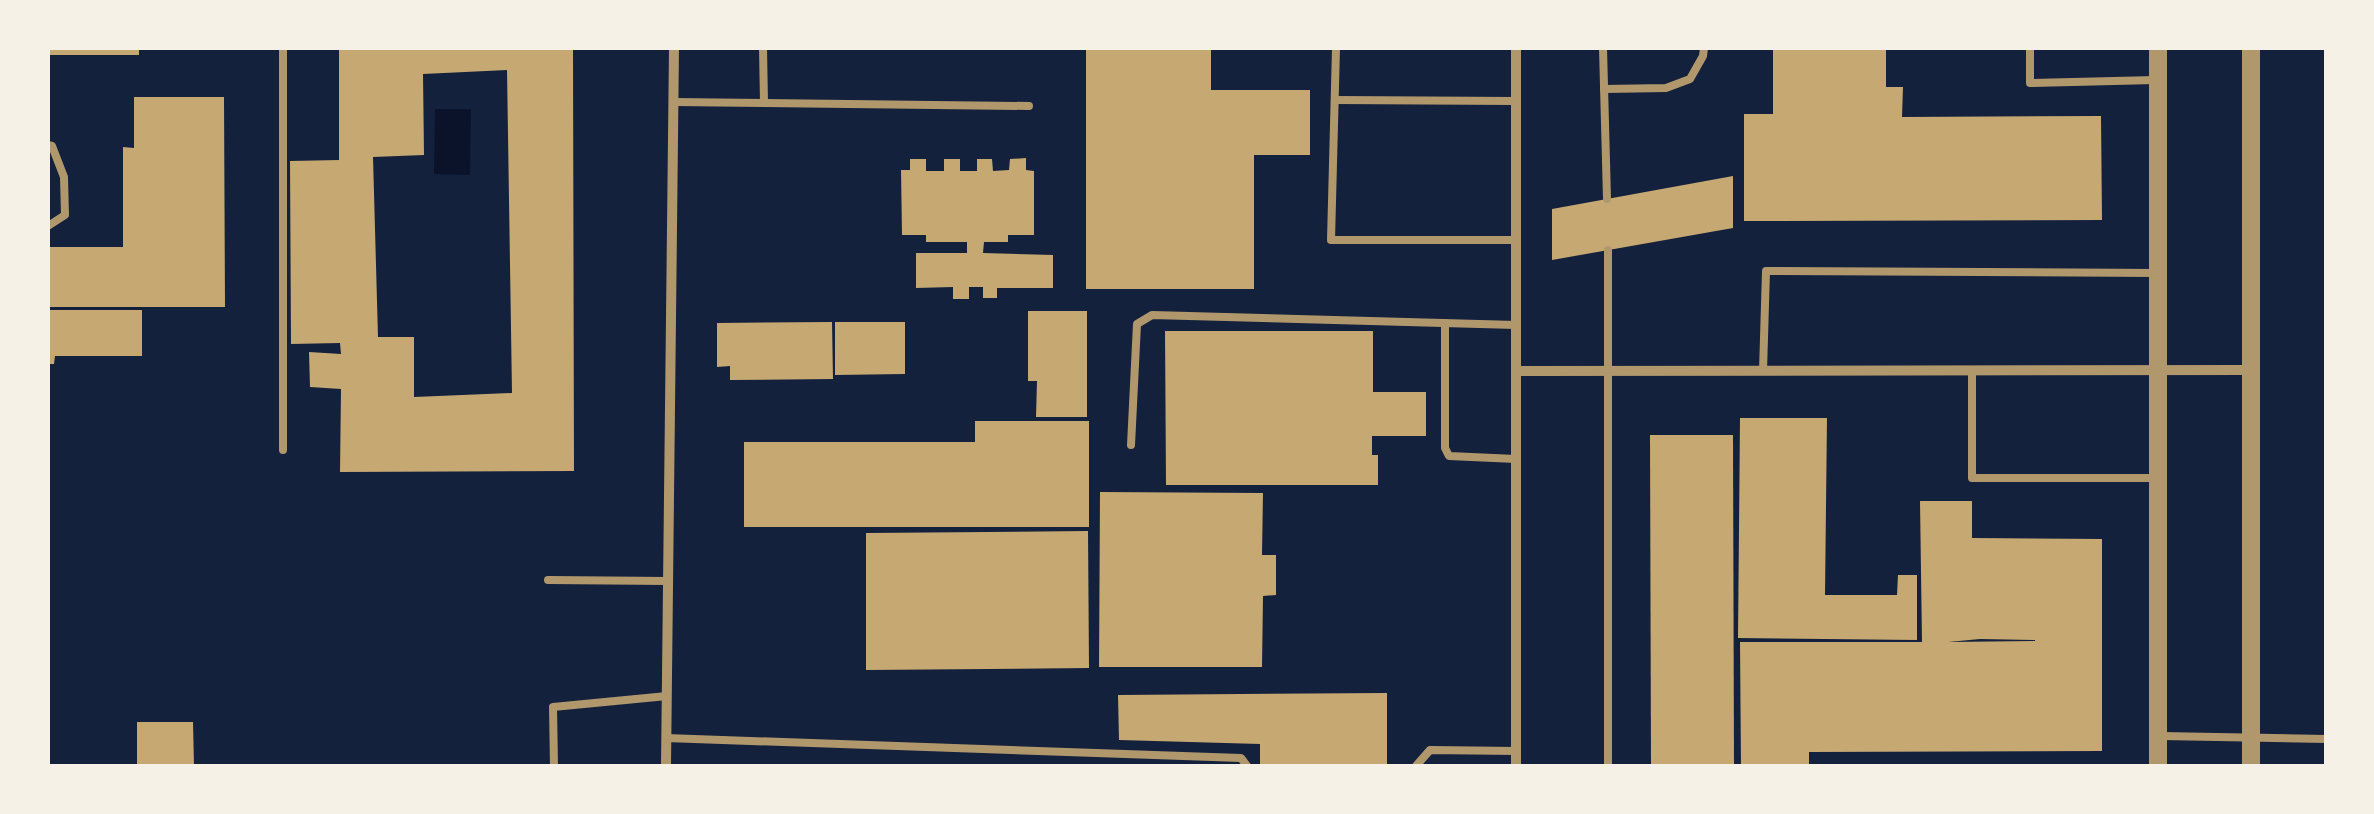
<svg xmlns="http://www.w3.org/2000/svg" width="2374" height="814" viewBox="0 0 2374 814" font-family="Poppins,sans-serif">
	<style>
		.water { fill: #0b132b }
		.building { fill: #c6a872; fill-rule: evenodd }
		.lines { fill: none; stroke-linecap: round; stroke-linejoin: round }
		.service { stroke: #b1986c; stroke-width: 8 }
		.minor { stroke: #b1986c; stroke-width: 10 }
		.tertiary { stroke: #b1986c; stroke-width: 18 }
	</style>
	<rect width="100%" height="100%" fill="#14213d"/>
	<path class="water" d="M435,109H471L470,175L434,174Z"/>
	<g class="building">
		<rect x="48" y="48" width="91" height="7"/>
		<path d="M339,48H573L574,471L340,472L341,389L310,387L309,352L341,354L340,343L291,344L290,161L339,160ZM507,70L512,393L414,397V337H378L373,157L424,155L423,74Z"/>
		<path d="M1086,48H1211V90H1310V155H1254V289H1086Z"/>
		<path d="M1773,48H1886V87H1903L1902,117L2101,116L2102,220L1744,221V114H1773Z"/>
		<path d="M134,97H224L225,307H48V247H123V147L134,148Z"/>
		<path d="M1026,158V170L1034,171V235H1008V242H984L983,253L1053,255V288H997V298H983V287H969V299H953V287L916,288V253H967V242H926V235H902L901,170H910V159H926V171H944V159H960V171H977V159H992L993,171L1009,170L1010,159Z"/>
		<path d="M1733,176V228L1552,260V209Z"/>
		<path d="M48,310H142V356H55L54,364H48Z"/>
		<path d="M1028,311H1087V417H1036L1037,381H1028Z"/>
		<path d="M832,322L833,379L730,380V366L717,367V323Z"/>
		<path d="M835,322H905V374L835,375Z"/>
		<path d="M1165,331H1373V392H1426V436H1372V455H1378V485H1166Z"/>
		<path d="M1740,418H1827L1825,595H1897L1898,575H1917V640L1738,638Z"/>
		<path d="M975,421H1089V527H744V442H975Z"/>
		<path d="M1650,435H1733L1734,766H1651Z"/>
		<path d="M1100,492L1263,493L1262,555H1276V595L1263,596L1262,667H1099Z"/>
		<path d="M1920,501H1972V538L2102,539V751L1809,752V766H1741L1740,642H1922ZM1980,639L2035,640V641L1948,642Z"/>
		<path d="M1088,531L1089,668L866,670V533Z"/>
		<path d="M1387,693V766H1260V744L1119,740L1118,695Z"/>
		<path d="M137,722H193L194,766H137Z"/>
	</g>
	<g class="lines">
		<g class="service">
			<path d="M283,48V450"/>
			<path d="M1336,48L1331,240H1516"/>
			<path d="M1603,48L1607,199"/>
			<path d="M2030,48V83L2155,80"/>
			<path d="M1604,89L1666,88L1690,79L1703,56L1704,48"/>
			<path d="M1335,100L1516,101"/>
			<path d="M673,102L764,103L763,48"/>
			<path d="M764,103L1029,106"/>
			<path d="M48,145L52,146L64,177L65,215L48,226"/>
			<path d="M1608,250V766"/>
			<path d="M1445,323V448L1449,456L1516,459"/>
			<path d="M1763,371L1766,271L2158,273"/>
			<path d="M1972,371V478H2155"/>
			<path d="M1131,445L1137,324L1152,315L1516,325"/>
			<path d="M548,580L668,581"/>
			<path d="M2161,736L2326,739"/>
			<path d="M666,738L1241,758L1247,766"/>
			<path d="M554,766L553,707L667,696"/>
			<path d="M1416,766L1430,750L1516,751"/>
		</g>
		<g class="minor">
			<path d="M1516,371L2250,370"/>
			<path d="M666,766L674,48"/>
			<path d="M1516,766V48"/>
		</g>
		<g class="tertiary">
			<path d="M2158,48V766"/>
			<path d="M2251,48V766"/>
		</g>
	</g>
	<rect width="2374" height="814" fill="none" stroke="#f6f1e7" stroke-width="100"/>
</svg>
